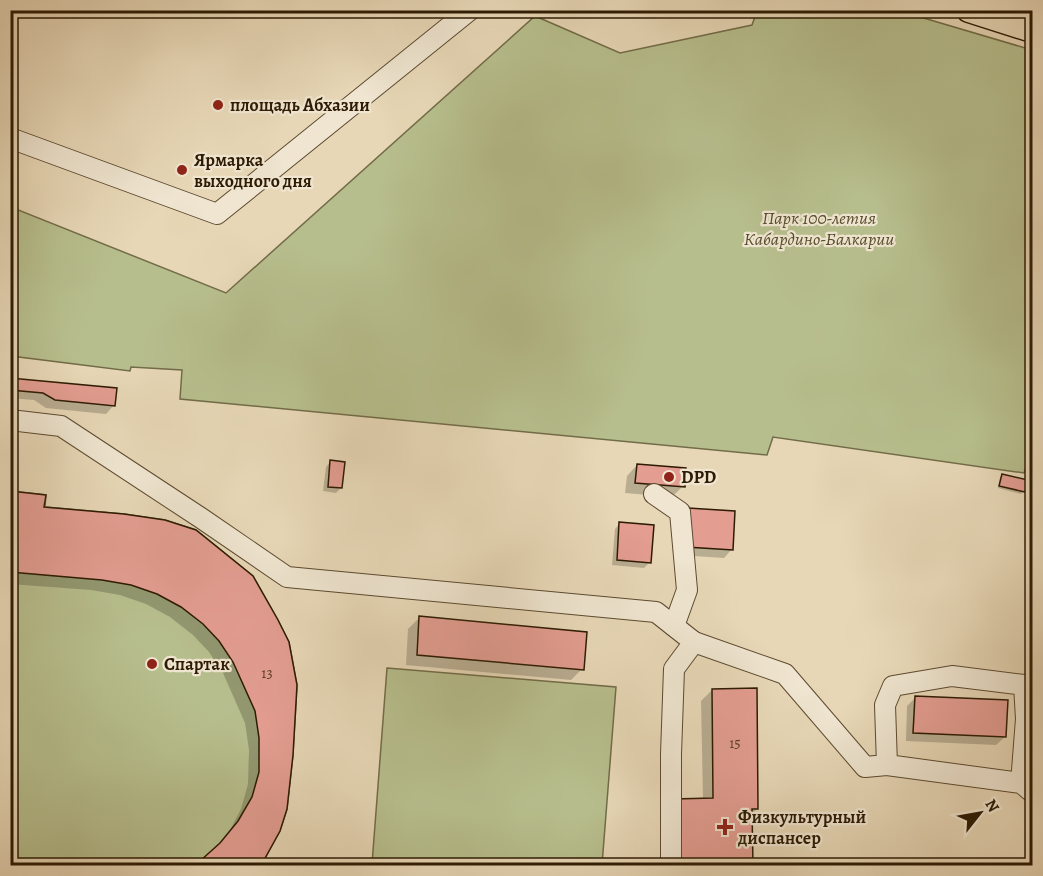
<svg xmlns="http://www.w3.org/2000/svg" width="1043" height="876" viewBox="0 0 1043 876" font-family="Alegreya,serif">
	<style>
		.green { fill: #b7be8d; stroke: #726c48; stroke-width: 1.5 }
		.shadow { fill: #0003 }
		.building { fill: #e39d91; stroke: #2d1b03; stroke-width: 1.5 }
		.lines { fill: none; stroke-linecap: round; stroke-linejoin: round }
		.minor-casing { stroke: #5c4a30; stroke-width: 22 }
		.major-casing { stroke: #2d1b03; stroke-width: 27 }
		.minor { stroke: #efe5d0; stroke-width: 20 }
		.major { stroke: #e7d7b6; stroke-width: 24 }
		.poi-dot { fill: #8f2418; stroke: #efe5d0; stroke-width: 2 }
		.labels { text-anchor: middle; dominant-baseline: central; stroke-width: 4.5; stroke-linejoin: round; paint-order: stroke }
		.number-label { font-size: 15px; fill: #5a3c26 }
		.poi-label { font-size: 18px; font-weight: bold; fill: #2d1b03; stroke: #efe5d0; text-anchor: start }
		.park-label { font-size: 18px; font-style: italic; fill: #564c2c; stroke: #efe5d0 }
	</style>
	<rect width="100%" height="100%" fill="#e7d7b6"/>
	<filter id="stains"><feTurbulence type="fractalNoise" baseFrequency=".00333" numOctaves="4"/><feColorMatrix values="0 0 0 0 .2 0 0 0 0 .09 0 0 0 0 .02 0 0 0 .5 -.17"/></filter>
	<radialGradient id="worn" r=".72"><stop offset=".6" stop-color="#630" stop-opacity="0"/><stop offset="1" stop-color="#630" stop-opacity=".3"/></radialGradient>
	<g class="green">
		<path d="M757,11H900L1032,50V448L1024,473L773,437L767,455L180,399L182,370L131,367L130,371L11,356V207L226,293L535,16L620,53L752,25Z"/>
		<path d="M11,491L46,495L45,507L124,514L165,520L196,530L253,576L278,620L289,642L297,685L293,755L287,809L280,831L264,860L258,865L11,866Z"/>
		<path d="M387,668L616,687L602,865L394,866L372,864Z"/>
	</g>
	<g class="shadow">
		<path d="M10,379L114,405L106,414L46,408L34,400L10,398Z"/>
		<path d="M331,461L341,488L336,493L323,491L326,467Z"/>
		<path d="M637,465L683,486L672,497L625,493L627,476Z"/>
		<path d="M1002,475L1026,481L1023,492L1021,494L998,488L1000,477Z"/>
		<path d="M10,493L43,508L252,577L286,809L212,852L228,834L241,809L248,784L249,750L245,723L223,673L209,652L193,635L170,617L146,604L120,595L91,590L10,584Z"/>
		<path d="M688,510L732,549L724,558L678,555Z"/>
		<path d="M620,523L650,562L644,568L612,565L615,529Z"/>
		<path d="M419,618L582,669L571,680L406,665L408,629Z"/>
		<path d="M712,690L757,809L751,815L703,800L701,701Z"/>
		<path d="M916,697L1005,737L996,745L906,741L907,706Z"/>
	</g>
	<g class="building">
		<path d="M10,378L117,388L115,406L55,400L43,393L10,390Z"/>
		<path d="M330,460L345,462L342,488L328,487Z"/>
		<path d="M637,464L686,468L685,487L635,483Z"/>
		<path d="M1002,474L1028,480L1025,492L999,486Z"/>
		<path d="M10,491L46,495L44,507L124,514L165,520L196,530L253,576L278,620L289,642L297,685L293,755L287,809L280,831L264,860L258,866H193L200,861L220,843L238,821L252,797L259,772V738L255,711L233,662L219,641L203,624L181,607L157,594L131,585L102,580L10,572Z"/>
		<path d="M688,508L735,511L733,550L686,547Z"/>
		<path d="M619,522L654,525L651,563L617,560Z"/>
		<path d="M419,616L587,632L584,670L417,655Z"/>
		<path d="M757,688L758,809H752L753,866H675L674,799L713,798L712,689Z"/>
		<path d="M915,696L1008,700L1006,737L913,733Z"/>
	</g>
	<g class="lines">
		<g class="minor-casing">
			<g id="minor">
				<path d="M10,138L217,214L470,10"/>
				<path d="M10,420L61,426L201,518L287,577L656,612L694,642L674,669L671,754V866"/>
				<path d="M654,494L680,512L687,590L674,626"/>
				<path d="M694,642L785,674L865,767L887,765"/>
				<path d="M1021,783L1026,719L1024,685L952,676L893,686L885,705L887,765L1021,783L1032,792"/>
			</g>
		</g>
		<g class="major-casing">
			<path id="major" d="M969,10L1032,30"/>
		</g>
		<use href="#minor" class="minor"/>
		<use href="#major" class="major"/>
	</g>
	<g class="poi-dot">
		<circle cx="218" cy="105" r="6"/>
		<circle cx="182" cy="170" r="6"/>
		<circle cx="669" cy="477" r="6"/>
		<circle cx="152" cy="664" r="6"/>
		<path d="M722 818h6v6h6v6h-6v6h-6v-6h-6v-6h6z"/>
	</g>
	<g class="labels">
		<g class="number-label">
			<text x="267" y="673">13</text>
			<text x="735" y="743">15</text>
		</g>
		<g class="poi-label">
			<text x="230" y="105">площадь Абхазии</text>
			<text x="194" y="160">Ярмарка<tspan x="194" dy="21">выходного дня</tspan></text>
			<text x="681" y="477">DPD</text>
			<text x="164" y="664">Спартак</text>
			<text x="738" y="817">Физкультурный<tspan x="738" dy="21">диспансер</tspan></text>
		</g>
		<g class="park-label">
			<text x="819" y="218">Парк 100-летия<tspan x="819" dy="21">Кабардино-Балкарии</tspan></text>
		</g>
	</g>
	<rect width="1043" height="876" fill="none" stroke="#e7d7b6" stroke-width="36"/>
	<rect x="12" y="12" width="1019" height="852" fill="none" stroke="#2d1b03" stroke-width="3"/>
	<rect x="18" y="18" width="1007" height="840" fill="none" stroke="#2d1b03" stroke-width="1.5"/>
	<g transform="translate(980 813) rotate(59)" stroke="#efe5d0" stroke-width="4.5" paint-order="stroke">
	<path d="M0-4.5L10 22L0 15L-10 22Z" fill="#2d1b03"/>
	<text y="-9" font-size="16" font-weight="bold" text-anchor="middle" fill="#2d1b03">N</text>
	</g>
	<rect width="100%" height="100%" filter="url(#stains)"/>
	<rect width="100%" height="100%" fill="url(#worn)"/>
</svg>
